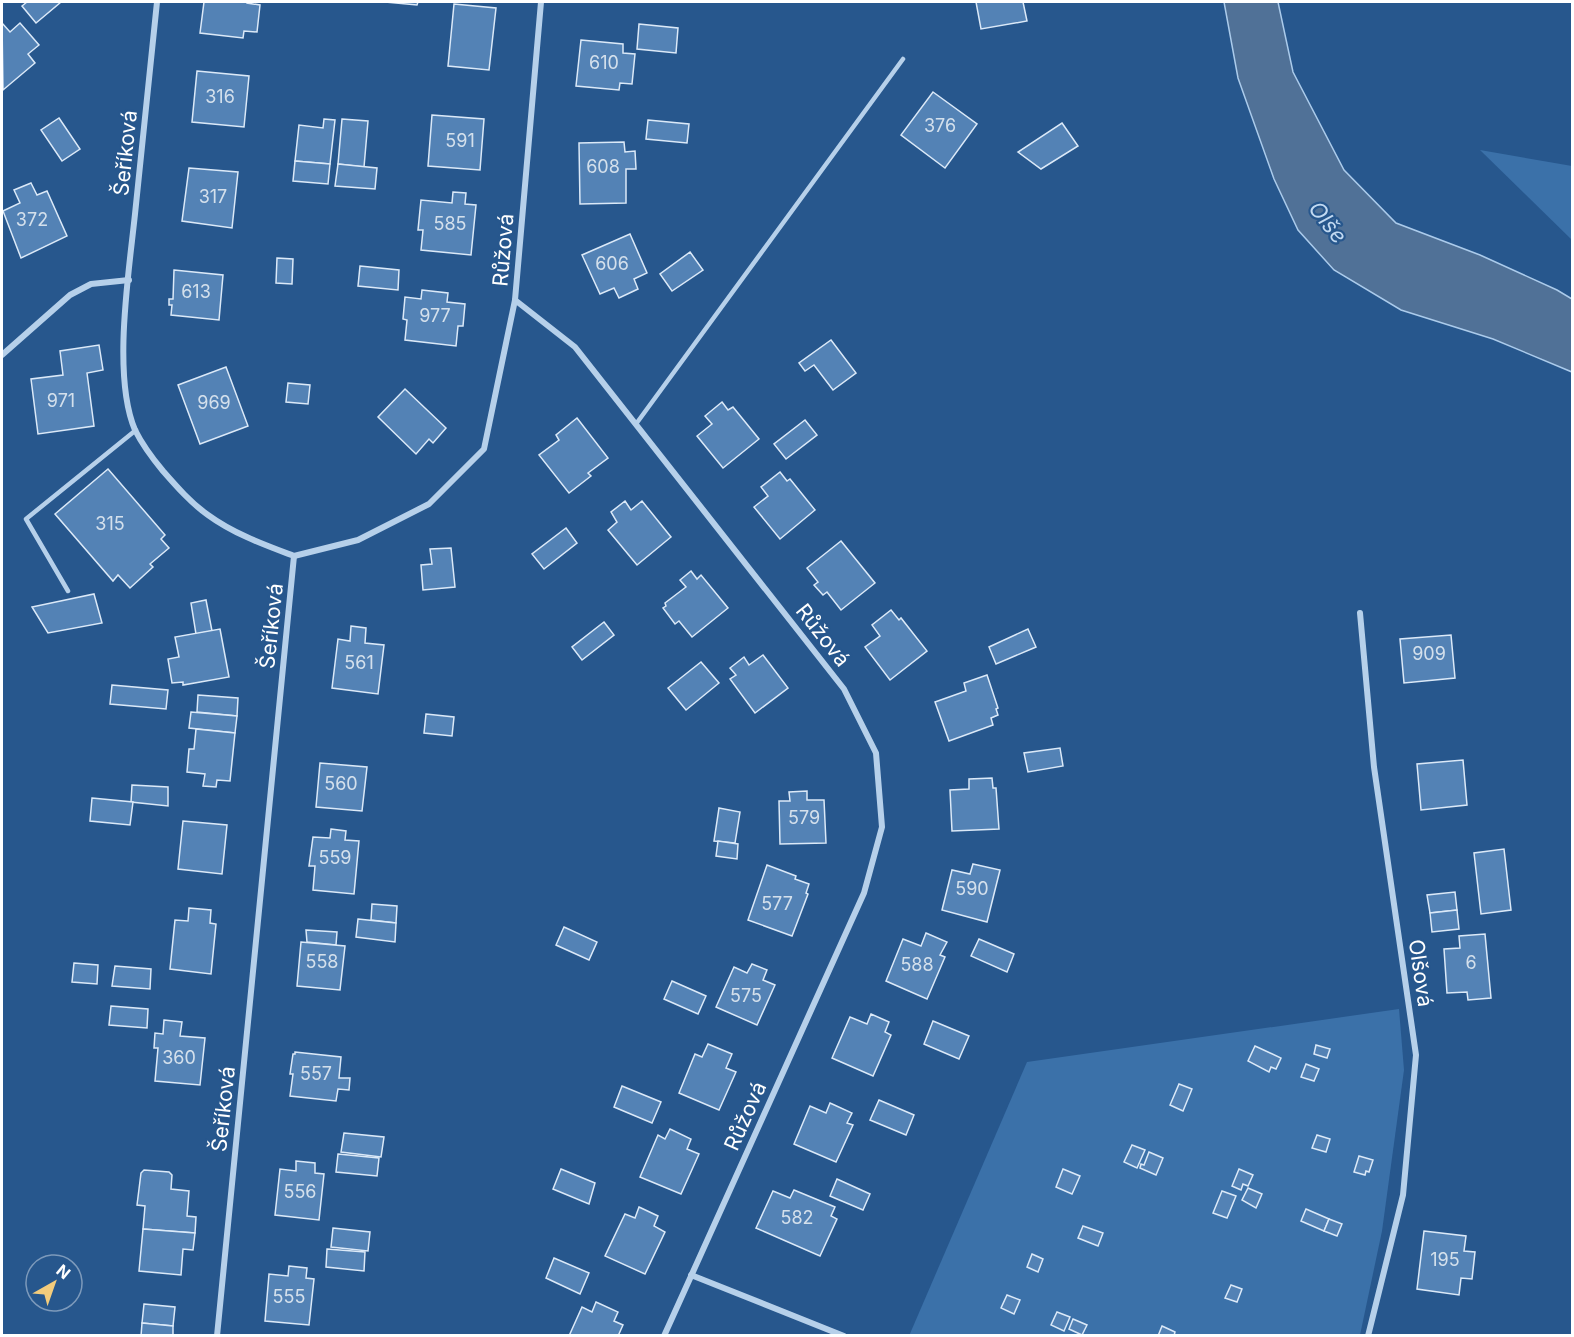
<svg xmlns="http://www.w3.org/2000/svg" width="1574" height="1337" viewBox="0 0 1574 1337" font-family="Inter,sans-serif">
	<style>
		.green { fill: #3b71a9 }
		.water { fill: #507197; stroke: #abcbeb; stroke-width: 1.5 }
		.building { fill: #5382b5; stroke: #dbe9f8; stroke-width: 1.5 }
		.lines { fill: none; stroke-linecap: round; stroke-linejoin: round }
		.service { stroke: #b6d0ea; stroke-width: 4.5 }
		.minor { stroke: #b6d0ea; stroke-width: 6 }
		.labels { text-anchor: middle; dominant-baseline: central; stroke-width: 4.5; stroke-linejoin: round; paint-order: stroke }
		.number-label { font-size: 18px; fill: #d4e0ec }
		.street-label { font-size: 21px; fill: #fff; stroke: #27578d }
		.water-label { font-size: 22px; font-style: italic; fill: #c2d9f1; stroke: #27578d }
	</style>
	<rect width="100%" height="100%" fill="#27578d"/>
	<g class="green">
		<path d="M1480,150L1572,166V240Z"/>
		<path d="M1399,1009L1404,1070L1382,1231L1360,1335L909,1336L1027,1062Z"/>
	</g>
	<path class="water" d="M1224,2H1278L1293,72L1344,170L1396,223L1480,255L1557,290L1572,299V372L1493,339L1401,310L1334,270L1298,230L1274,179L1238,78Z"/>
	<g class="building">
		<path d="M27,2H61L36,23L22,6Z"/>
		<path d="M204,2H247V3L260,5L257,32L244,31L243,38L200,33Z"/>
		<path d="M385,2H418L417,5Z"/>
		<path d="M976,2H1023L1027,21L981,29Z"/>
		<path d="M454,4L496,8L489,70L448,66Z"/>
		<path d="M2,23L10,32L20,23L39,45L28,54L35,63L3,90Z"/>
		<path d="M639,24L678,28L676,53L637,49Z"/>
		<path d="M581,40L623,44V53L635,54L632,84L620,83L619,90L576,86Z"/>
		<path d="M197,71L249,76L244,127L192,122Z"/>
		<path d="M933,92L977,124L945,168L901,135Z"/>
		<path d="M432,115L484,119L480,170L428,166Z"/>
		<path d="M59,118L80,149L62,161L41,130Z"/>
		<path d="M324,119L335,120L330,164L295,161L299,125L323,128Z"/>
		<path d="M342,119L368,121L364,167L338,164Z"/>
		<path d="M648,120L689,124L687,143L646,139Z"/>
		<path d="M1062,123L1078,146L1041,169L1018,152Z"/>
		<path d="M624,142L625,152L635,151L636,169H626V203L580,204L579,143Z"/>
		<path d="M295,161L330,164L328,184L293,181Z"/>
		<path d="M338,164L377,168L375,189L335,186Z"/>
		<path d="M189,168L238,172L232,228L182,221Z"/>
		<path d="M31,183L37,195L47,191L67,236L21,258L3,211L20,203L14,190Z"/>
		<path d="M453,192L466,193L465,204L476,205L471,255L421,250L423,230H418L421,200L452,203Z"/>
		<path d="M630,234L647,273L634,279L638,289L619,298L614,288L600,294L582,255Z"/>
		<path d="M690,252L703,270L672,291L660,274Z"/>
		<path d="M277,258L293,259L292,284L276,283Z"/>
		<path d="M360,266L399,270L398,290L358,286Z"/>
		<path d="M174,270L223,275L219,320L171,315L172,305H169V299H173Z"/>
		<path d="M422,290L448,293L447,302L465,304L463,326H458L456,346L405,340L407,320L403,319L405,297L421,299Z"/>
		<path d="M831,340L856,373L833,390L814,365L805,371L799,363Z"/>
		<path d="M99,345L103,370L87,373L94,426L38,434L31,379L63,375L60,351Z"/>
		<path d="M226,367L248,426L200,444L178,385Z"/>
		<path d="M288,383L310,385L308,404L286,402Z"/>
		<path d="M405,389L446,428L433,443L429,439L416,454L378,417Z"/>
		<path d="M722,402L728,410L733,407L759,439L723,468L697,436L712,424L705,416Z"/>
		<path d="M577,418L608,458L588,473L591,476L569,493L539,455L559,440L556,435Z"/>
		<path d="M805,420L817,435L786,459L774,444Z"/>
		<path d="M108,469L165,535L161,539L169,548L150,564L153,567L130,588L118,575L113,581L55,514Z"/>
		<path d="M780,472L787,481L790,479L815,510L780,539L754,507L768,496L761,487Z"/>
		<path d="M625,501L631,510L642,501L671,537L637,565L608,530L617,522L611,512Z"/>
		<path d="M566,528L577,543L544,569L532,554Z"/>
		<path d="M841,541L875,583L841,610L827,592L823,595L814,585L818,582L807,568Z"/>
		<path d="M451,548L455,587L423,590L421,565L432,564L430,549Z"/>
		<path d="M691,571L697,579L701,575L728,608L692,637L679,621L675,624L663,608L666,606L665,603L686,587L680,580Z"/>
		<path d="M94,594L102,623L48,633L32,607Z"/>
		<path d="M206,600L212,631L196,634L191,603Z"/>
		<path d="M891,610L899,620L901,618L927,651L890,680L865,647L880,636L872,625Z"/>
		<path d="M604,622L614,635L582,660L572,647Z"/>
		<path d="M351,626L366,628L365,643L384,645L378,694L332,688L338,639L350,641Z"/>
		<path d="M220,629L229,677L183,685V682L172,683L168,659L179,657L175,637Z"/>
		<path d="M1028,629L1036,647L996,664L989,647Z"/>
		<path d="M1451,635L1455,678L1404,683L1400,639Z"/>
		<path d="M763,655L788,688L755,713L730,679L736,675L730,668L744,657L749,665Z"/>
		<path d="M701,662L719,683L686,710L668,688Z"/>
		<path d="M987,675L998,708L996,709L998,715L991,718L993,725L949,741L935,702L966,691L964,683Z"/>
		<path d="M112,685L168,690L166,709L110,704Z"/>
		<path d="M198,695L238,698L237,716L197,712Z"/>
		<path d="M191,712L237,716L235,733L189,728Z"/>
		<path d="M426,714L454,717L452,736L424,733Z"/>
		<path d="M196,729L235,733L230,781L217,780L216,787L203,786L205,774L187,772L189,749H194Z"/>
		<path d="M1060,748L1063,766L1028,772L1024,753Z"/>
		<path d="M1463,760L1467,805L1421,810L1417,764Z"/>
		<path d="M320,763L367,767L362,811L316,807Z"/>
		<path d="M992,778L993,788H996L999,829L952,831L950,790L969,789V779Z"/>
		<path d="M132,785L168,787V806L131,802Z"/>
		<path d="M807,791V800H824L826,843L780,844L779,801H790L789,792Z"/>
		<path d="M92,798L133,802L130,825L90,821Z"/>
		<path d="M719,808L740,812L735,843L714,841Z"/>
		<path d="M183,821L227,825L222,874L178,869Z"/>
		<path d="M331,829L346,831L345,840L359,841L354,894L313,890L315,866H309L313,837L330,838Z"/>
		<path d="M718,841L738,844L737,859L716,856Z"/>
		<path d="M1504,849L1511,910L1481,914L1474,853Z"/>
		<path d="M973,864L1000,870L987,922L942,910L952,870L970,874Z"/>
		<path d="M767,865L796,876L795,879L809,884L806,893L808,894L792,936L748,920Z"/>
		<path d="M1455,892L1457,910L1430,913L1427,895Z"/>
		<path d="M372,904L397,906L396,923L371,920Z"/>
		<path d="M189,908L211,910L210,923L216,924L211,974L170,969L175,920L188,921Z"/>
		<path d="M1457,910L1459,929L1432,932L1430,913Z"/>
		<path d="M358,919L396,923L395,942L356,937Z"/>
		<path d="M564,927L597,942L589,960L556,945Z"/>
		<path d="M306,930L337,932L336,945L307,942Z"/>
		<path d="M926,933L947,942L940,955L945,957L927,999L886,981L903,939L921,946Z"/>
		<path d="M1485,934L1491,998L1468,1000L1467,992L1447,993L1444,949L1460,948L1459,936Z"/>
		<path d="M979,939L1014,954L1007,972L971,956Z"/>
		<path d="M301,942L345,946L340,990L297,986Z"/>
		<path d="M74,963L98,965L97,984L72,982Z"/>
		<path d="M752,964L767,970L763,980L775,985L757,1025L716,1007L734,967L747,973Z"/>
		<path d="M115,966L151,969L150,989L112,986Z"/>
		<path d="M672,981L706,996L698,1014L664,999Z"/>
		<path d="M111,1006L148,1009L147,1028L109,1025Z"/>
		<path d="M871,1014L889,1022L885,1032L891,1035L873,1076L832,1058L850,1017L867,1024Z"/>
		<path d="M164,1020L182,1022L180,1036L205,1038L200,1085L155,1081L158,1048H154L155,1033L163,1034Z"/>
		<path d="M933,1021L969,1036L959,1059L924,1044Z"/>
		<path d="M708,1044L732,1054L726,1068L736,1072L719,1110L679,1093L695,1054L702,1057Z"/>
		<path d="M1316,1045L1330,1049L1327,1058L1314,1054Z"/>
		<path d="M1255,1046L1281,1058L1276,1069L1271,1067L1269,1072L1248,1061Z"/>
		<path d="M295,1052L341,1057L339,1078H350L349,1090L338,1089L336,1101L290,1096L293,1074H290L293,1054H295Z"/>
		<path d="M1306,1064L1319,1069L1314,1081L1301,1077Z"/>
		<path d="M1179,1084L1192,1089L1183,1111L1170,1105Z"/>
		<path d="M622,1086L661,1102L652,1123L614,1107Z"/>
		<path d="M879,1100L914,1115L906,1135L870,1120Z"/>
		<path d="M830,1103L852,1113L847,1123L853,1125L836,1162L794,1144L810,1106L826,1113Z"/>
		<path d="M670,1129L691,1139L687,1149L699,1154L681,1194L640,1177L658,1135L665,1139Z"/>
		<path d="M344,1133L384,1137L381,1157L341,1152Z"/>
		<path d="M1317,1135L1330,1139L1326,1152L1312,1148Z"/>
		<path d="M1132,1145L1145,1150L1137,1168L1124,1162Z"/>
		<path d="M1149,1152L1163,1158L1156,1175L1140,1168L1141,1164L1144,1165Z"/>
		<path d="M338,1154L379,1158L377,1176L336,1172Z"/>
		<path d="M1359,1156L1373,1160L1369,1172L1366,1171L1365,1175L1354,1172Z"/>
		<path d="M296,1161L315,1163V1173L324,1174L319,1220L275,1215L280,1169L296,1171Z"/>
		<path d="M561,1169L595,1183L589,1204L553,1189Z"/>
		<path d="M1063,1169L1080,1176L1072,1194L1056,1187Z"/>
		<path d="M1239,1169L1253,1175L1248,1186L1243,1184L1241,1190L1232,1186Z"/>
		<path d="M144,1170L169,1172L172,1175L171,1189L189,1191L187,1216L196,1217L195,1233L143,1229L145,1206L137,1205L141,1173Z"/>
		<path d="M837,1179L870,1194L863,1210L830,1196Z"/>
		<path d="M1248,1188L1262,1194L1256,1208L1242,1200Z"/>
		<path d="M794,1190L835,1207L831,1216L837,1219L820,1256L756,1228L773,1191L790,1198Z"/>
		<path d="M1222,1191L1236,1196L1227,1218L1213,1213Z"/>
		<path d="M639,1207L658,1216L654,1226L665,1232L645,1274L605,1256L625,1214L635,1218Z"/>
		<path d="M1306,1209L1329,1219L1324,1231L1301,1221Z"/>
		<path d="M1329,1219L1342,1224L1337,1236L1324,1231Z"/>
		<path d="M1083,1226L1103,1233L1098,1246L1078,1238Z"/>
		<path d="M333,1228L370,1232L368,1251L331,1247Z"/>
		<path d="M143,1229L195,1233L193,1250L183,1249L181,1275L139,1271Z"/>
		<path d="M1424,1231L1466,1236L1464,1251L1475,1252L1472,1279L1461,1278L1459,1295L1417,1289Z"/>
		<path d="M327,1249L365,1252L364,1271L326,1267Z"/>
		<path d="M1032,1254L1043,1259L1038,1272L1027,1267Z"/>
		<path d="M554,1258L589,1273L580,1294L546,1278Z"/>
		<path d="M289,1266L307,1268L306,1278L314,1279L309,1325L265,1321L269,1274L288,1276Z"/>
		<path d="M1231,1285L1242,1289L1237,1302L1225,1298Z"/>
		<path d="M1007,1295L1020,1300L1014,1314L1001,1308Z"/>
		<path d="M596,1302L618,1312L614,1321L623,1325L618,1336H569L582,1307L592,1312Z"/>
		<path d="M144,1304L175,1307L173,1326L142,1323Z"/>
		<path d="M1057,1312L1070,1317L1064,1331L1051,1325Z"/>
		<path d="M1073,1319L1087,1325L1082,1335L1069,1329Z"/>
		<path d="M142,1323L173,1326V1336H141Z"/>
		<path d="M1162,1326L1175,1332L1174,1336H1158Z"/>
	</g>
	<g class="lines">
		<g class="service">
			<path d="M636,424L903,59"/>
			<path d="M68,591L26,519L136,430"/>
		</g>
		<g class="minor">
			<path d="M157,2C150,72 143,143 135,214C129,272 112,376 135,430C142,444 153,459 163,471C177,487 191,503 208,515C234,534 265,545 294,556L217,1336"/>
			<path d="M541,2L515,300L575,347L844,689L876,753L882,827L864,893L664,1336"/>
			<path d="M2,355L70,295L91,284L129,280"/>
			<path d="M294,556L358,540L429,504L484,449L515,300"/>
			<path d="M1360,613L1374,767L1416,1055L1403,1195L1368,1336"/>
			<path d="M691,1275L844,1336"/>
		</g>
	</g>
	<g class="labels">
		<g class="number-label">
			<text x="604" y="62">610</text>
			<text x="220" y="96">316</text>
			<text x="940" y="125">376</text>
			<text x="460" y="140">591</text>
			<text x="603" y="166">608</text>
			<text x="213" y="196">317</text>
			<text x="32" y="219">372</text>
			<text x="450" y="223">585</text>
			<text x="612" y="263">606</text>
			<text x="196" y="291">613</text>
			<text x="435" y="315">977</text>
			<text x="61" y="400">971</text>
			<text x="214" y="402">969</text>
			<text x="110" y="523">315</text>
			<text x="1429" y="653">909</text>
			<text x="359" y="662">561</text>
			<text x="341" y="783">560</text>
			<text x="804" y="817">579</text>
			<text x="335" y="857">559</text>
			<text x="972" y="888">590</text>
			<text x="777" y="903">577</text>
			<text x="322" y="961">558</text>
			<text x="1471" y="962">6</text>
			<text x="917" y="964">588</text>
			<text x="746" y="995">575</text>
			<text x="179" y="1057">360</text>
			<text x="316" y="1073">557</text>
			<text x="300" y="1191">556</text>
			<text x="797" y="1217">582</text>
			<text x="1445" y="1259">195</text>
			<text x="289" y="1296">555</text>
		</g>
		<g class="street-label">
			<text transform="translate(125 153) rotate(-84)">Šeříková</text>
			<text transform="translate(503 250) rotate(-85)">Růžová</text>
			<text transform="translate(271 626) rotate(-84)">Šeříková</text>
			<text transform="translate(823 635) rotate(52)">Růžová</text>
			<text transform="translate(1421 973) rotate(82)">Olšová</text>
			<text transform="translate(223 1109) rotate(-84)">Šeříková</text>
			<text transform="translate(745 1116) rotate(-66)">Růžová</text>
		</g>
		<g class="water-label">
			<text transform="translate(1328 222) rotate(52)">Olše</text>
		</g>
	</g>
	<rect width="1574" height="1337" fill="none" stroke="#ffffff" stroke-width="6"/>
	<g transform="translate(54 1283) rotate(40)"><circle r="28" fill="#27578d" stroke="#7d9abb" stroke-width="1.5"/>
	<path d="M0-4.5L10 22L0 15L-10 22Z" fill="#f3cc7c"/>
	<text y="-9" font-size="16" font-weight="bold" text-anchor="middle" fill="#ffffff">N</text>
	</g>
</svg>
